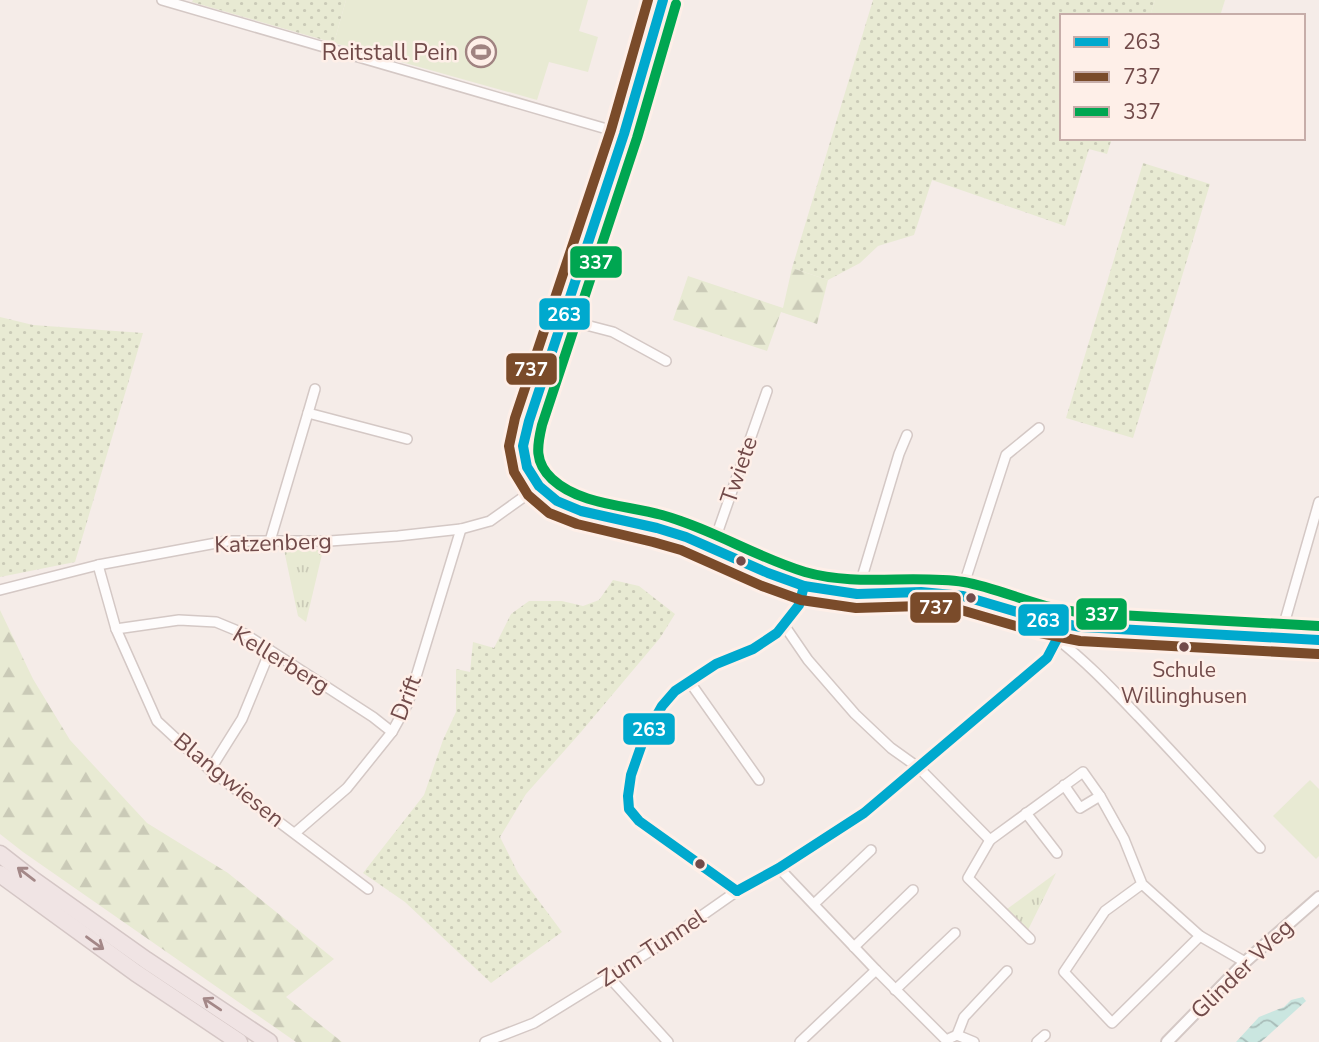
<svg xmlns="http://www.w3.org/2000/svg" width="1319" height="1042" viewBox="0 0 1319 1042" font-family="'Nunito Sans',sans-serif">
	<style>
		.grass { fill: url(#grass-dots) }
		.forest { fill: url(#forest-firs) }
		.park { fill: url(#park-tufts) }
		.garden { fill: #e8ead3 }
		.water { fill: url(#water-waves) }
		.lines { fill: none; stroke-linecap: round; stroke-linejoin: round }
		.minor-casing { stroke: #d4c8c5; stroke-width: 12 }
		.tertiary-casing { stroke: #d4c8c5; stroke-width: 14 }
		.motorway-casing { stroke: #d4c6c5; stroke-width: 19 }
		.minor { stroke: #fefcfc; stroke-width: 9 }
		.tertiary { stroke: #fefcfc; stroke-width: 10 }
		.motorway { stroke: #f0e4e4; stroke-width: 16 }
		.bus-1-casing { stroke: #feefe8; stroke-width: 16 }
		.bus-2-casing { stroke: #feefe8; stroke-width: 16 }
		.bus-3-casing { stroke: #feefe8; stroke-width: 16 }
		.bus-1 { stroke: #00a9ce; stroke-width: 10 }
		.bus-2 { stroke: #7a4b2a; stroke-width: 10 }
		.bus-3 { stroke: #00a651; stroke-width: 10 }
		.oneway { stroke: #a48888 }
		.bus-dot { fill: #724b4a; stroke: #feefe8; stroke-width: 2.5 }
		.labels { text-anchor: middle; dominant-baseline: central; stroke-width: 5; stroke-linejoin: round; paint-order: stroke }
		.bus-label { font-size: 21px; fill: #724b4a; stroke: #feefe8 }
		.poi-label { font-size: 23px; fill: #724b4a; stroke: #feefe8; text-anchor: end }
		.street-label { font-size: 23px; fill: #724b4a; stroke: #feefe8 }
		.line-badge { stroke: #feefe8; stroke-width: 2.5 }
		.badge-label { font-size: 19px; text-anchor: middle; font-weight: bold; fill: #fff }
	</style>
	<defs>
		<pattern id="grass-dots" width="8" height="8" patternUnits="userSpaceOnUse" patternTransform="scale(1.75)"><rect width="8" height="8" fill="#e8ead3"/><path d="M2 2h.1M6 6h.1" fill="none" stroke="#cacab7" stroke-width="1.8" stroke-linecap="round"/></pattern>
		<pattern id="forest-firs" width="22" height="20" patternUnits="userSpaceOnUse" patternTransform="scale(1.75)"><rect width="22" height="20" fill="#e8ead3"/><path d="M5 1l3.5 6h-7zM16 11l3.5 6h-7z" fill="#cacab7"/></pattern>
		<pattern id="park-tufts" width="24" height="20" patternUnits="userSpaceOnUse" patternTransform="scale(1.75)"><rect width="24" height="20" fill="#e8ead3"/><path d="M3 7l-1-3M5 7V3M7 7l1-3M15 17l-1-3M17 17v-4M19 17l1-3" fill="none" stroke="#cacab7"/></pattern>
		<pattern id="water-waves" width="16" height="10" patternUnits="userSpaceOnUse" patternTransform="scale(1.75)"><rect width="16" height="10" fill="#cae6e0"/><path d="M0 5q4-4 8 0t8 0" fill="none" stroke="#a8bcb8"/></pattern>
	</defs>
	<rect width="100%" height="100%" fill="#f5ece8"/>
	<g class="grass">
		<path d="M193,0H346L334,43L192,2Z"/>
		<path d="M873,0H1155L1150,16H1062V138H1112L1107,154L1089,149L1065,226L932,180L914,235L878,246L860,263L828,280L792,268Z"/>
		<path d="M1143,163L1210,184L1133,438L1066,418Z"/>
		<path d="M0,317L33,325L143,333L75,562L0,577Z"/>
		<path d="M613,580L639,586L675,614L660,638L581,732L526,794L500,837L518,873L562,932L491,983L405,902L363,873L424,795L443,740L456,712V669L470,672L473,642L494,648L511,614L529,601H562L583,606L599,600Z"/>
	</g>
	<g class="forest">
		<path d="M792,268L828,280L817,324L781,312L767,351L673,320L688,276L783,308Z"/>
		<path d="M0,610L33,679L70,740L147,823L228,873L334,959L286,997L342,1042H296L23,852L0,834Z"/>
	</g>
	<g class="park">
		<path d="M284,550H323L306,622L298,616Z"/>
		<path d="M1056,873L1028,930L1007,909Z"/>
	</g>
	<g class="garden">
		<path d="M346,0H588L579,31L598,37L588,72L549,62L537,100L334,43Z"/>
		<path d="M1155,0H1225L1220,16H1150Z"/>
		<path d="M1310,780L1319,789V856L1316,859L1273,816Z"/>
	</g>
	<path class="water" d="M1303,997L1306,1001L1261,1042H1236L1259,1017L1284,1007L1291,1000Z"/>
	<g class="lines">
		<g class="minor-casing">
			<g id="minor">
				<path d="M162,0L624,134"/>
				<path d="M563,319L613,332L666,361"/>
				<path d="M308,413L315,389"/>
				<path d="M270,541L308,413L407,439"/>
				<path d="M712,548L767,391"/>
				<path d="M98,565L116,629L157,721L210,770L368,889"/>
				<path d="M0,590L98,565L227,541H330L398,536L461,529L490,521L539,486"/>
				<path d="M857,594L899,454L907,435"/>
				<path d="M963,596L965,581L1006,455L1039,428"/>
				<path d="M784,625L808,660L855,714L891,748L919,768L990,840L1083,772L1100,796L1080,808L1064,785"/>
				<path d="M116,629L179,620L216,622L245,634L373,717L392,732"/>
				<path d="M1280,638L1319,502"/>
				<path d="M1057,639C1087,662 1113,690 1139,717C1180,760 1220,804 1260,848"/>
				<path d="M689,681L759,780"/>
				<path d="M210,770L242,719L270,651"/>
				<path d="M1100,796L1124,839L1142,884L1105,911L1064,972L1112,1023L1200,936L1142,884"/>
				<path d="M1026,813L1057,853"/>
				<path d="M295,833L347,788L392,732L408,703L461,529"/>
				<path d="M990,840L968,878L1030,939"/>
				<path d="M779,868L876,970L946,1040L957,1035L974,1042"/>
				<path d="M737,891L639,821L629,809L628,796L631,775L644,738L662,706L675,691L716,664L753,649L777,633L799,605L804,586"/>
				<path d="M814,904L871,850"/>
				<path d="M1200,936L1245,962"/>
				<path d="M854,947L913,890"/>
				<path d="M609,977L668,1042"/>
				<path d="M895,990L955,933"/>
				<path d="M957,1035L964,1017L1007,971"/>
				<path d="M485,1042L534,1023L657,947L737,891L779,868L864,813L919,768L1047,658L1057,639L1058,623"/>
				<path d="M800,1042L876,970"/>
				<path d="M1037,1042L1045,1035"/>
			</g>
		</g>
		<g class="tertiary-casing">
			<g id="tertiary">
				<path d="M663,0L624,134L529,421L523,446L527,467L539,486L557,501L581,511L657,528L686,537L768,573L804,586L857,594L921,592L963,596L986,602L1044,620L1081,627L1319,640"/>
				<path d="M1167,1042L1245,962L1319,897"/>
			</g>
		</g>
		<g class="motorway-casing">
			<g id="motorway">
				<path d="M0,854L32,879L146,960L269,1042"/>
				<path d="M0,874L136,973L239,1042"/>
			</g>
		</g>
		<use href="#minor" class="minor"/>
		<use href="#tertiary" class="tertiary"/>
		<use href="#motorway" class="motorway"/>
		<g class="bus-1-casing">
			<g id="bus-1">
				<path d="M663,0L624,134L529,421L523,446L527,467L539,486L557,501L581,511L657,528L686,537L768,573L804,586L857,594L921,592L963,596L1044,620L1081,627L1319,640"/>
				<path d="M737,891L639,821L629,809L628,796L631,775L644,738L662,706L675,691L716,664L753,649L777,633L799,605L804,586"/>
				<path d="M737,891L779,868L864,813L1047,658L1057,639L1058,623"/>
			</g>
		</g>
		<g class="bus-2-casing">
			<path id="bus-2" d="M648,0L611,130L515,418L509,446L514,472L528,495L549,513L577,524L653,542L681,550L762,586L801,600L856,608L921,606L961,610L1040,633L1080,641L1318,654"/>
		</g>
		<g class="bus-3-casing">
			<path id="bus-3" d="M676,4L637,138L542,425C537,446 534,462 552,479C580,505 626,505 662,515C712,529 756,557 805,572C857,587 912,574 964,582C992,587 1019,599 1046,606C1058,609 1071,611 1083,613L1319,626"/>
		</g>
		<use href="#bus-1" class="bus-1"/>
		<use href="#bus-2" class="bus-2"/>
		<use href="#bus-3" class="bus-3"/>
	</g>
	<defs><path id="oneway-shaft" d="M-6 0H5M1.5-3L5.5 0L1.5 3" fill="none" stroke-width="1.6" stroke-linecap="round" stroke-linejoin="round" transform="scale(1.75)"/></defs>
	<g class="oneway">
		<use href="#oneway-shaft" transform="translate(26 874) rotate(-143)"/>
		<use href="#oneway-shaft" transform="translate(95 943) rotate(36)"/>
		<use href="#oneway-shaft" transform="translate(212 1004) rotate(-146)"/>
	</g>
	<defs>
		<g id="stadium-ring" transform="scale(1.575)"><circle r="9.5" fill="#feefe8" stroke="#a08381" stroke-width="1.5"/><path d="M0-5a6.5 5 0 1 0 0 10a6.5 5 0 1 0 0-10ZM-3.5-1.8h7v3.6h-7Z" fill="#a08381"/></g>
	</defs>
	<g fill-rule="evenodd">
		<use href="#stadium-ring" x="481" y="52"/>
	</g>
	<g class="bus-dot">
		<circle cx="741" cy="561" r="6"/>
		<circle cx="971" cy="598" r="6"/>
		<circle cx="1184" cy="647" r="6"/>
		<circle cx="700" cy="864" r="6"/>
	</g>
	<g class="labels">
		<g class="bus-label">
			<text x="1184" y="670">Schule<tspan x="1184" dy="26">Willinghusen</tspan></text>
		</g>
		<g class="poi-label">
			<text x="458" y="52">Reitstall Pein</text>
		</g>
		<g class="street-label">
			<text transform="translate(739 470) rotate(-71)">Twiete</text>
			<text transform="translate(273 543) rotate(-2)">Katzenberg</text>
			<text transform="translate(281 660) rotate(31)">Kellerberg</text>
			<text transform="translate(406 698) rotate(-69)">Drift</text>
			<text transform="translate(229 780) rotate(39)">Blangwiesen</text>
			<text transform="translate(652 948) rotate(-33)">Zum Tunnel</text>
			<text transform="translate(1242 969) rotate(-44)">Glinder Weg</text>
		</g>
	</g>
	<g class="line-badge">
		<rect x="569" y="245" width="54" height="34" rx="7" fill="#00a651"/>
		<rect x="538" y="297" width="53" height="34" rx="7" fill="#00a9ce"/>
		<rect x="505" y="352" width="53" height="34" rx="7" fill="#7a4b2a"/>
		<rect x="909" y="591" width="53" height="33" rx="7" fill="#7a4b2a"/>
		<rect x="1075" y="597" width="53" height="34" rx="7" fill="#00a651"/>
		<rect x="1017" y="603" width="53" height="34" rx="7" fill="#00a9ce"/>
		<rect x="622" y="712" width="54" height="34" rx="7" fill="#00a9ce"/>
	</g>
	<g class="badge-label">
		<text x="596" y="269">337</text>
		<text x="564" y="321">263</text>
		<text x="531" y="376">737</text>
		<text x="936" y="614">737</text>
		<text x="1102" y="621">337</text>
		<text x="1043" y="627">263</text>
		<text x="649" y="736">263</text>
	</g>
	<rect x="1060" y="14" width="245" height="126" fill="#feefe8" stroke="#c6ada9" stroke-width="2"/>
	<rect x="1074" y="37" width="35" height="10" fill="#00a9ce" stroke="#c6ada9" stroke-width="2"/>
	<text x="1123" y="49" font-size="21" fill="#724b4a">263</text>
	<rect x="1074" y="72" width="35" height="10" fill="#7a4b2a" stroke="#c6ada9" stroke-width="2"/>
	<text x="1123" y="84" font-size="21" fill="#724b4a">737</text>
	<rect x="1074" y="107" width="35" height="10" fill="#00a651" stroke="#c6ada9" stroke-width="2"/>
	<text x="1123" y="119" font-size="21" fill="#724b4a">337</text>
</svg>
